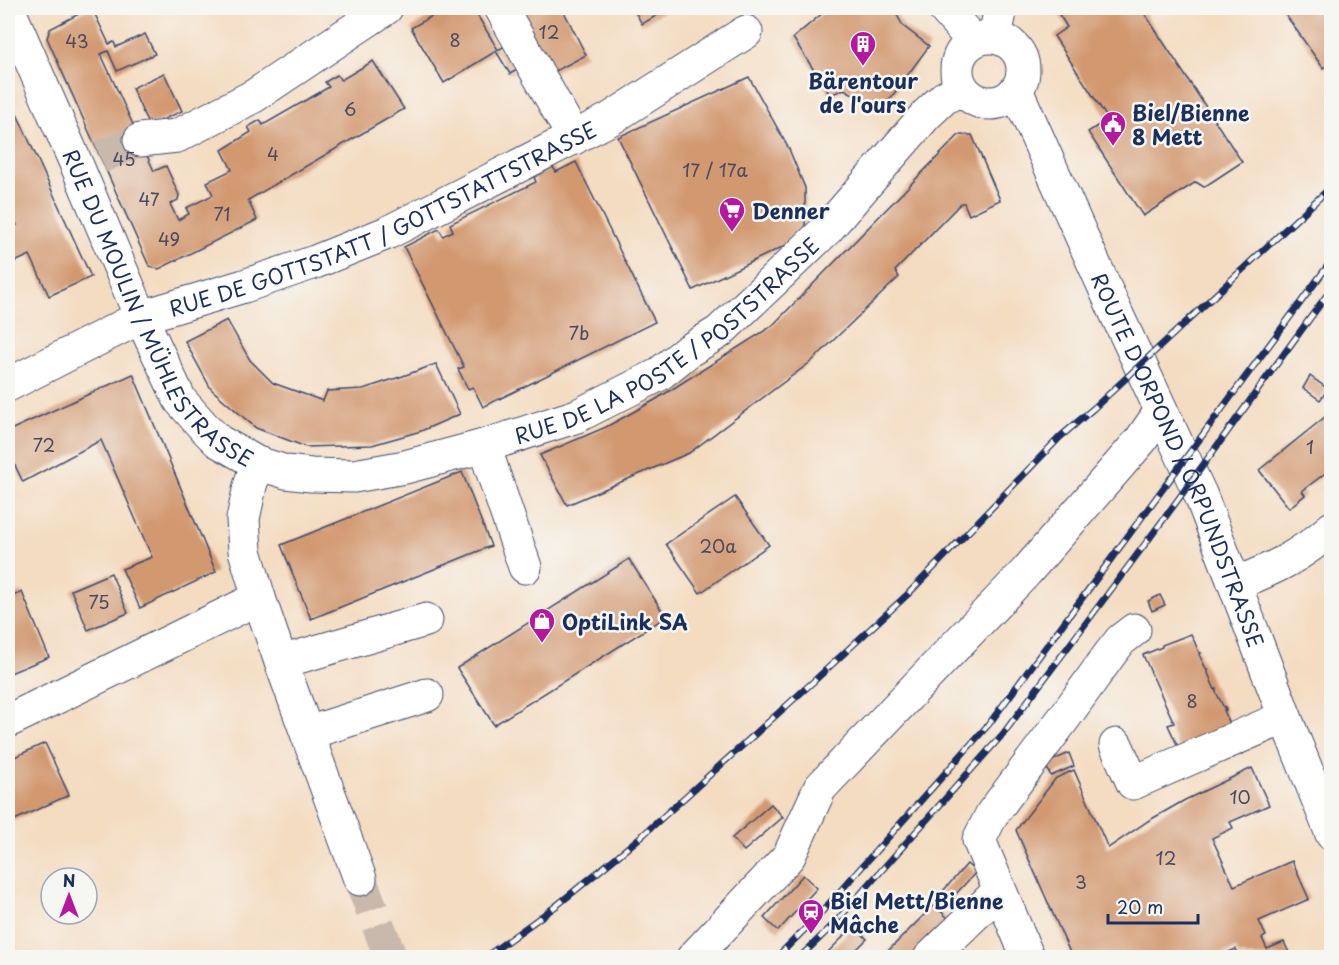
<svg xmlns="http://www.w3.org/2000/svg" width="1339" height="965" viewBox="0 0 1339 965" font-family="'Playpen Sans',sans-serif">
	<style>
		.building { fill: #d29870 }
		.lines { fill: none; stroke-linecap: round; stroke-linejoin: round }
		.minor-tunnel { stroke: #c9b9ad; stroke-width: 33; stroke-dasharray: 33 16; stroke-linecap: butt }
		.minor-casing { stroke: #3c496d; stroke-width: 35 }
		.major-casing { stroke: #3c496d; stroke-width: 35 }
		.minor { stroke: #fff; stroke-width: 33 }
		.major { stroke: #fff; stroke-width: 33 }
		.rail-casing { stroke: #1b2f5e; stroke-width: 7 }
		.rail { stroke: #f6f6f2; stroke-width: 4.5; stroke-dasharray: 14; stroke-linecap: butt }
		.labels { text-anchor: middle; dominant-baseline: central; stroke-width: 5; stroke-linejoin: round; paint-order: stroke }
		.number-label { font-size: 18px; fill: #494962 }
		.poi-label { font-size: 21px; font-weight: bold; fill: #1b2f5e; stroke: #f6f6f2; text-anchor: start }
		.street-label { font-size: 21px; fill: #1b2f5e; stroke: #f6f6f2 }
	</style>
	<rect width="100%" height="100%" fill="#f6f6f2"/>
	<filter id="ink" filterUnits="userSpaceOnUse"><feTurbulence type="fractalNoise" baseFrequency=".0167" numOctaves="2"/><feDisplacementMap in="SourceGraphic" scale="12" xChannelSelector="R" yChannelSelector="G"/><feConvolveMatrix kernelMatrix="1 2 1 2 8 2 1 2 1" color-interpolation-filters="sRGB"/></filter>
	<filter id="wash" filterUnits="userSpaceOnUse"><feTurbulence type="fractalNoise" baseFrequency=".008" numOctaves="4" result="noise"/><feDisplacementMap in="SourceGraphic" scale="24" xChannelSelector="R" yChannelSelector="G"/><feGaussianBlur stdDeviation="1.35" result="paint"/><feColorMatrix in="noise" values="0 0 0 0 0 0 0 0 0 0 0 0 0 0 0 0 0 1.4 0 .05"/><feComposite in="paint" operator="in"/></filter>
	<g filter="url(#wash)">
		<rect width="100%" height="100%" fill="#f4dcc1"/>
		<g id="blocks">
			<g class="building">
				<path d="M90,8H92L109,44L114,42L116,47L145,34L155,54L117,71L108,51L101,54L154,171L166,166L179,195L178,200L170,204L178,220L189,214L186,208L213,195L207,182L232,170L222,150L251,132L248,127L260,120L263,125L329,87L325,82L337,75L341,80L373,61L404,109L248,200L257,220L159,269L149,266L47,38L50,29Z"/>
				<path d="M446,8H473L498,50L512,42L526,65L510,74L496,51L444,83L411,28Z"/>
				<path d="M513,8H562L586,55L548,75Z"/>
				<path d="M633,8H670L642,24Z"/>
				<path d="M835,8H893L903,26L929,46L882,110L844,89L830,95L793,38L824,12Z"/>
				<path d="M1055,8H1141L1242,162L1204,187L1196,182L1143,216L1088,132L1108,119L1054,36L1067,27Z"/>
				<path d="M1281,8H1332V62L1323,68Z"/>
				<path d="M164,73L182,111L149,126L132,88Z"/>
				<path d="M749,77L789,149L805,188V236L693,290L618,137Z"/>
				<path d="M17,114L91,277L49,296L30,255L8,265V229L17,225L12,214L8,216V118Z"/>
				<path d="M959,135H972L1000,200L969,215L964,203H961L895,271L899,277L812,361L689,453L567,505L540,455L606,427L655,400L772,326Z"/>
				<path d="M576,162L655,322L483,407L473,387L468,389L458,369L464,367L404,247L439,229L443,236L453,231L450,224L536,182L534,177L553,167L556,172Z"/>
				<path d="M227,320L250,360L273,383L323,401L327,391L363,389L403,376L436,364L460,414L421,431L372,445L306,447L256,428L211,389L185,341Z"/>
				<path d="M133,374L216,572L140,608L122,569L152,557L101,440L23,482L8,451V431Z"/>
				<path d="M1310,376L1328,389L1320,400L1303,388Z"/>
				<path d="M1325,417L1332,425V468L1302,491L1305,495L1289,508L1259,470Z"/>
				<path d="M462,472L491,546L311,619L281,545Z"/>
				<path d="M735,497L769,545L700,593L666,544Z"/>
				<path d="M629,559L666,617L494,725L457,668Z"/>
				<path d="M111,573L128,613L88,630L71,590Z"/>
				<path d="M22,592L49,657L8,674V598Z"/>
				<path d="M1160,595L1165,605L1152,611L1148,601Z"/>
				<path d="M1191,634L1199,652L1201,653L1199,654L1207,671L1208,670V673L1215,690L1216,689V692L1224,708L1225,707L1226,710H1224L1232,729L1180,751L1168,725L1174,723L1143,655L1162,647V645Z"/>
				<path d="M45,743L69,795L8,823V760Z"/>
				<path d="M1069,753L1074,766L1051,776L1045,764Z"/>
				<path d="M1252,768L1269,805L1230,822L1233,828L1212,838L1234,886L1292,861L1309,899L1259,921L1266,936L1262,938L1267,949L1284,942L1291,957H1245L1244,954L1239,956L1236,949L1216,957H1072L1016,830L1056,778L1074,770L1108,848L1148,821L1185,800Z"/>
				<path d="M771,804L783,817L744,851L732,838Z"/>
				<path d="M967,864L976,872L943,908L935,900Z"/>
				<path d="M803,875L817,888L778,931L764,918Z"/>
				<path d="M934,905L950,920L913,957H882Z"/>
				<path d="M854,926L867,939L849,957H823Z"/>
			</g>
		</g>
	</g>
	<g filter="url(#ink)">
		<use href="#blocks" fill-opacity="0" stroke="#3c496d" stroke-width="1.5"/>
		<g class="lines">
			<g class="minor-tunnel">
				<path d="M100,157L140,140"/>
				<path d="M360,879L391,958"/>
			</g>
			<g class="minor-casing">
				<g id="minor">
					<path id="s1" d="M8,8L78,168L141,317L180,400L203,426L218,441L257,463L286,472L311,475L354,476L405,467L484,446L577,416L658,375L688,351L719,332L773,281L828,228L926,115L944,98L962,88"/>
					<path d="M501,8L574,138"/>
					<path d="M944,8L973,41"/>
					<path d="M140,140L177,136L254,96L386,8"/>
					<path id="s2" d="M8,385L141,317L244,286L315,262L387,233L610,119L746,32"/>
					<path d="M484,446L525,567"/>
					<path d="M257,463L250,486L243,519L245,551L259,598L281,662L360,879"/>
					<path d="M1235,584C1273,569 1301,556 1332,528"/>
					<path d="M281,662L426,620"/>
					<path d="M8,721L259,598"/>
					<path d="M308,733L427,695"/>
					<path d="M1116,745L1133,783L1285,717"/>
					<path d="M693,958L789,856L820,788L1026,572L1141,440L1161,411"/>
					<path d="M930,958L999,891"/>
					<path d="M1028,958L979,840L992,814L1064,718L1110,654L1121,640L1134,630"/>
				</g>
			</g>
			<g class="major-casing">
				<g id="major">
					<path d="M995,36L1001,8"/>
					<circle cx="990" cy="70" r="33"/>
					<path id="s3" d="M1016,90L1117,315L1201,496L1285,717L1332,834"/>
				</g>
			</g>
			<use href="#minor" class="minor"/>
			<use href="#major" class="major"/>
			<g class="rail-casing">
				<g id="rail">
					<path d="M484,958L556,906L614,859L644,834L814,681L908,594L1060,437L1094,408L1332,186"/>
					<path d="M776,958L818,916L989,724L1332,260"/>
					<path d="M799,958L832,926L1003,734L1166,516L1332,288"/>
				</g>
			</g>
			<use href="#rail" class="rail"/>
		</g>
	</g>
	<defs>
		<g id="building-pin" transform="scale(1.35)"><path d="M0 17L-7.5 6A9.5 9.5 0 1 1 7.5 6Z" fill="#b5179e" stroke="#f6f6f2"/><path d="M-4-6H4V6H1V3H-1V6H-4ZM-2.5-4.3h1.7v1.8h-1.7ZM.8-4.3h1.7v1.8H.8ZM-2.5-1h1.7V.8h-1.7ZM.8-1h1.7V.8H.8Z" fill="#fff"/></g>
		<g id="civic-pin" transform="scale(1.35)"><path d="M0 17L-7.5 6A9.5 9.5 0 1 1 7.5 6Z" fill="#b5179e" stroke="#f6f6f2"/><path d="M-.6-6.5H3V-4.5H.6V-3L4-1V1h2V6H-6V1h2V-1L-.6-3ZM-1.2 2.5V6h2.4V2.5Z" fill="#fff"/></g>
		<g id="supermarket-pin" transform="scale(1.35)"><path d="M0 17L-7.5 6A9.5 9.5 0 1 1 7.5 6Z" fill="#b5179e" stroke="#f6f6f2"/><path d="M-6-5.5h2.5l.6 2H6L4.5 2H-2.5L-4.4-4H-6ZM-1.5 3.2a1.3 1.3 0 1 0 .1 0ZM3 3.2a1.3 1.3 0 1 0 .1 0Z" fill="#fff"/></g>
		<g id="shop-pin" transform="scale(1.35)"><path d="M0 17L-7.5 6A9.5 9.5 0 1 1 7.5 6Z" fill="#b5179e" stroke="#f6f6f2"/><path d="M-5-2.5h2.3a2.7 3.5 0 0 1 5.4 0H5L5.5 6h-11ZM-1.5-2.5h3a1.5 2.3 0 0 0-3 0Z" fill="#fff"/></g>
		<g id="station-pin" transform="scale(1.35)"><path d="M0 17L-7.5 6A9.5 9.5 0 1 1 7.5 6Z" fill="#b5179e" stroke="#f6f6f2"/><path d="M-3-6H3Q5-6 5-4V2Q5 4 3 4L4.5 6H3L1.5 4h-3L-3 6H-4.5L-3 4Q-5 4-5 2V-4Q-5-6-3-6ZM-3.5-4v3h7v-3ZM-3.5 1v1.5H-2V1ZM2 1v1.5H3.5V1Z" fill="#fff"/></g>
	</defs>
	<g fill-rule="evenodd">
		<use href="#building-pin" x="863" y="44"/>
		<use href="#civic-pin" x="1113" y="124"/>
		<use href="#supermarket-pin" x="732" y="210"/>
		<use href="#shop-pin" x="542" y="621"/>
		<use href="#station-pin" x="811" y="912"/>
	</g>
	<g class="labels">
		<g class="number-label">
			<text x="549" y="31">12</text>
			<text x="455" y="39">8</text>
			<text x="77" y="40">43</text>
			<text x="350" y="108">6</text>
			<text x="273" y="153">4</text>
			<text x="124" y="158">45</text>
			<text x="715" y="169">17 / 17a</text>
			<text x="149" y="198">47</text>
			<text x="222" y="213">71</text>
			<text x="169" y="238">49</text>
			<text x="579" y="332">7b</text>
			<text x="44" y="444">72</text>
			<text x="1310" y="446">1</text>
			<text x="718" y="545">20a</text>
			<text x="99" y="601">75</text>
			<text x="1192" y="700">8</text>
			<text x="1240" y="796">10</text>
			<text x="1166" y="857">12</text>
			<text x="1081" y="881">3</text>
		</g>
		<g class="poi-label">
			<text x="863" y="80" text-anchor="middle">Bärentour<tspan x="863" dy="24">de l'ours</tspan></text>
			<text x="1132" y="112">Biel/Bienne<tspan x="1132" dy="24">8 Mett</tspan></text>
			<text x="752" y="210">Denner</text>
			<text x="562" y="621">OptiLink SA</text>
			<text x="830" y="900">Biel Mett/Bienne<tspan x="830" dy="24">Mâche</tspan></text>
		</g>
		<g class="street-label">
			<text stroke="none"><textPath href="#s2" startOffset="411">RUE DE GOTTSTATT / GOTTSTATTSTRASSE</textPath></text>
			<text stroke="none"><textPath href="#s1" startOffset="339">RUE DU MOULIN / MÜHLESTRASSE</textPath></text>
			<text stroke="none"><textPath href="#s1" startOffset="975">RUE DE LA POSTE / POSTSTRASSE</textPath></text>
			<text stroke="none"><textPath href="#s3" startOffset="404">ROUTE D'ORPOND / ORPUNDSTRASSE</textPath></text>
		</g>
	</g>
	<rect width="1339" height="965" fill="none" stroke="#f6f6f2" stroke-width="30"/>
	<g transform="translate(69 896)"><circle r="28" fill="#f6f6f2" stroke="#9ea6b7" stroke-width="1.5"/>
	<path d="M0-4.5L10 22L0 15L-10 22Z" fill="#b5179e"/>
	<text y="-9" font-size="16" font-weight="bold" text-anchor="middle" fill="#1b2f5e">N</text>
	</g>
	<path d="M1108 914v9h90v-9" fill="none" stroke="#1b2f5e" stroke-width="3"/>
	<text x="1117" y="914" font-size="18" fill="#1b2f5e" stroke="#f6f6f2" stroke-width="4.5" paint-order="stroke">20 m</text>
</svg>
